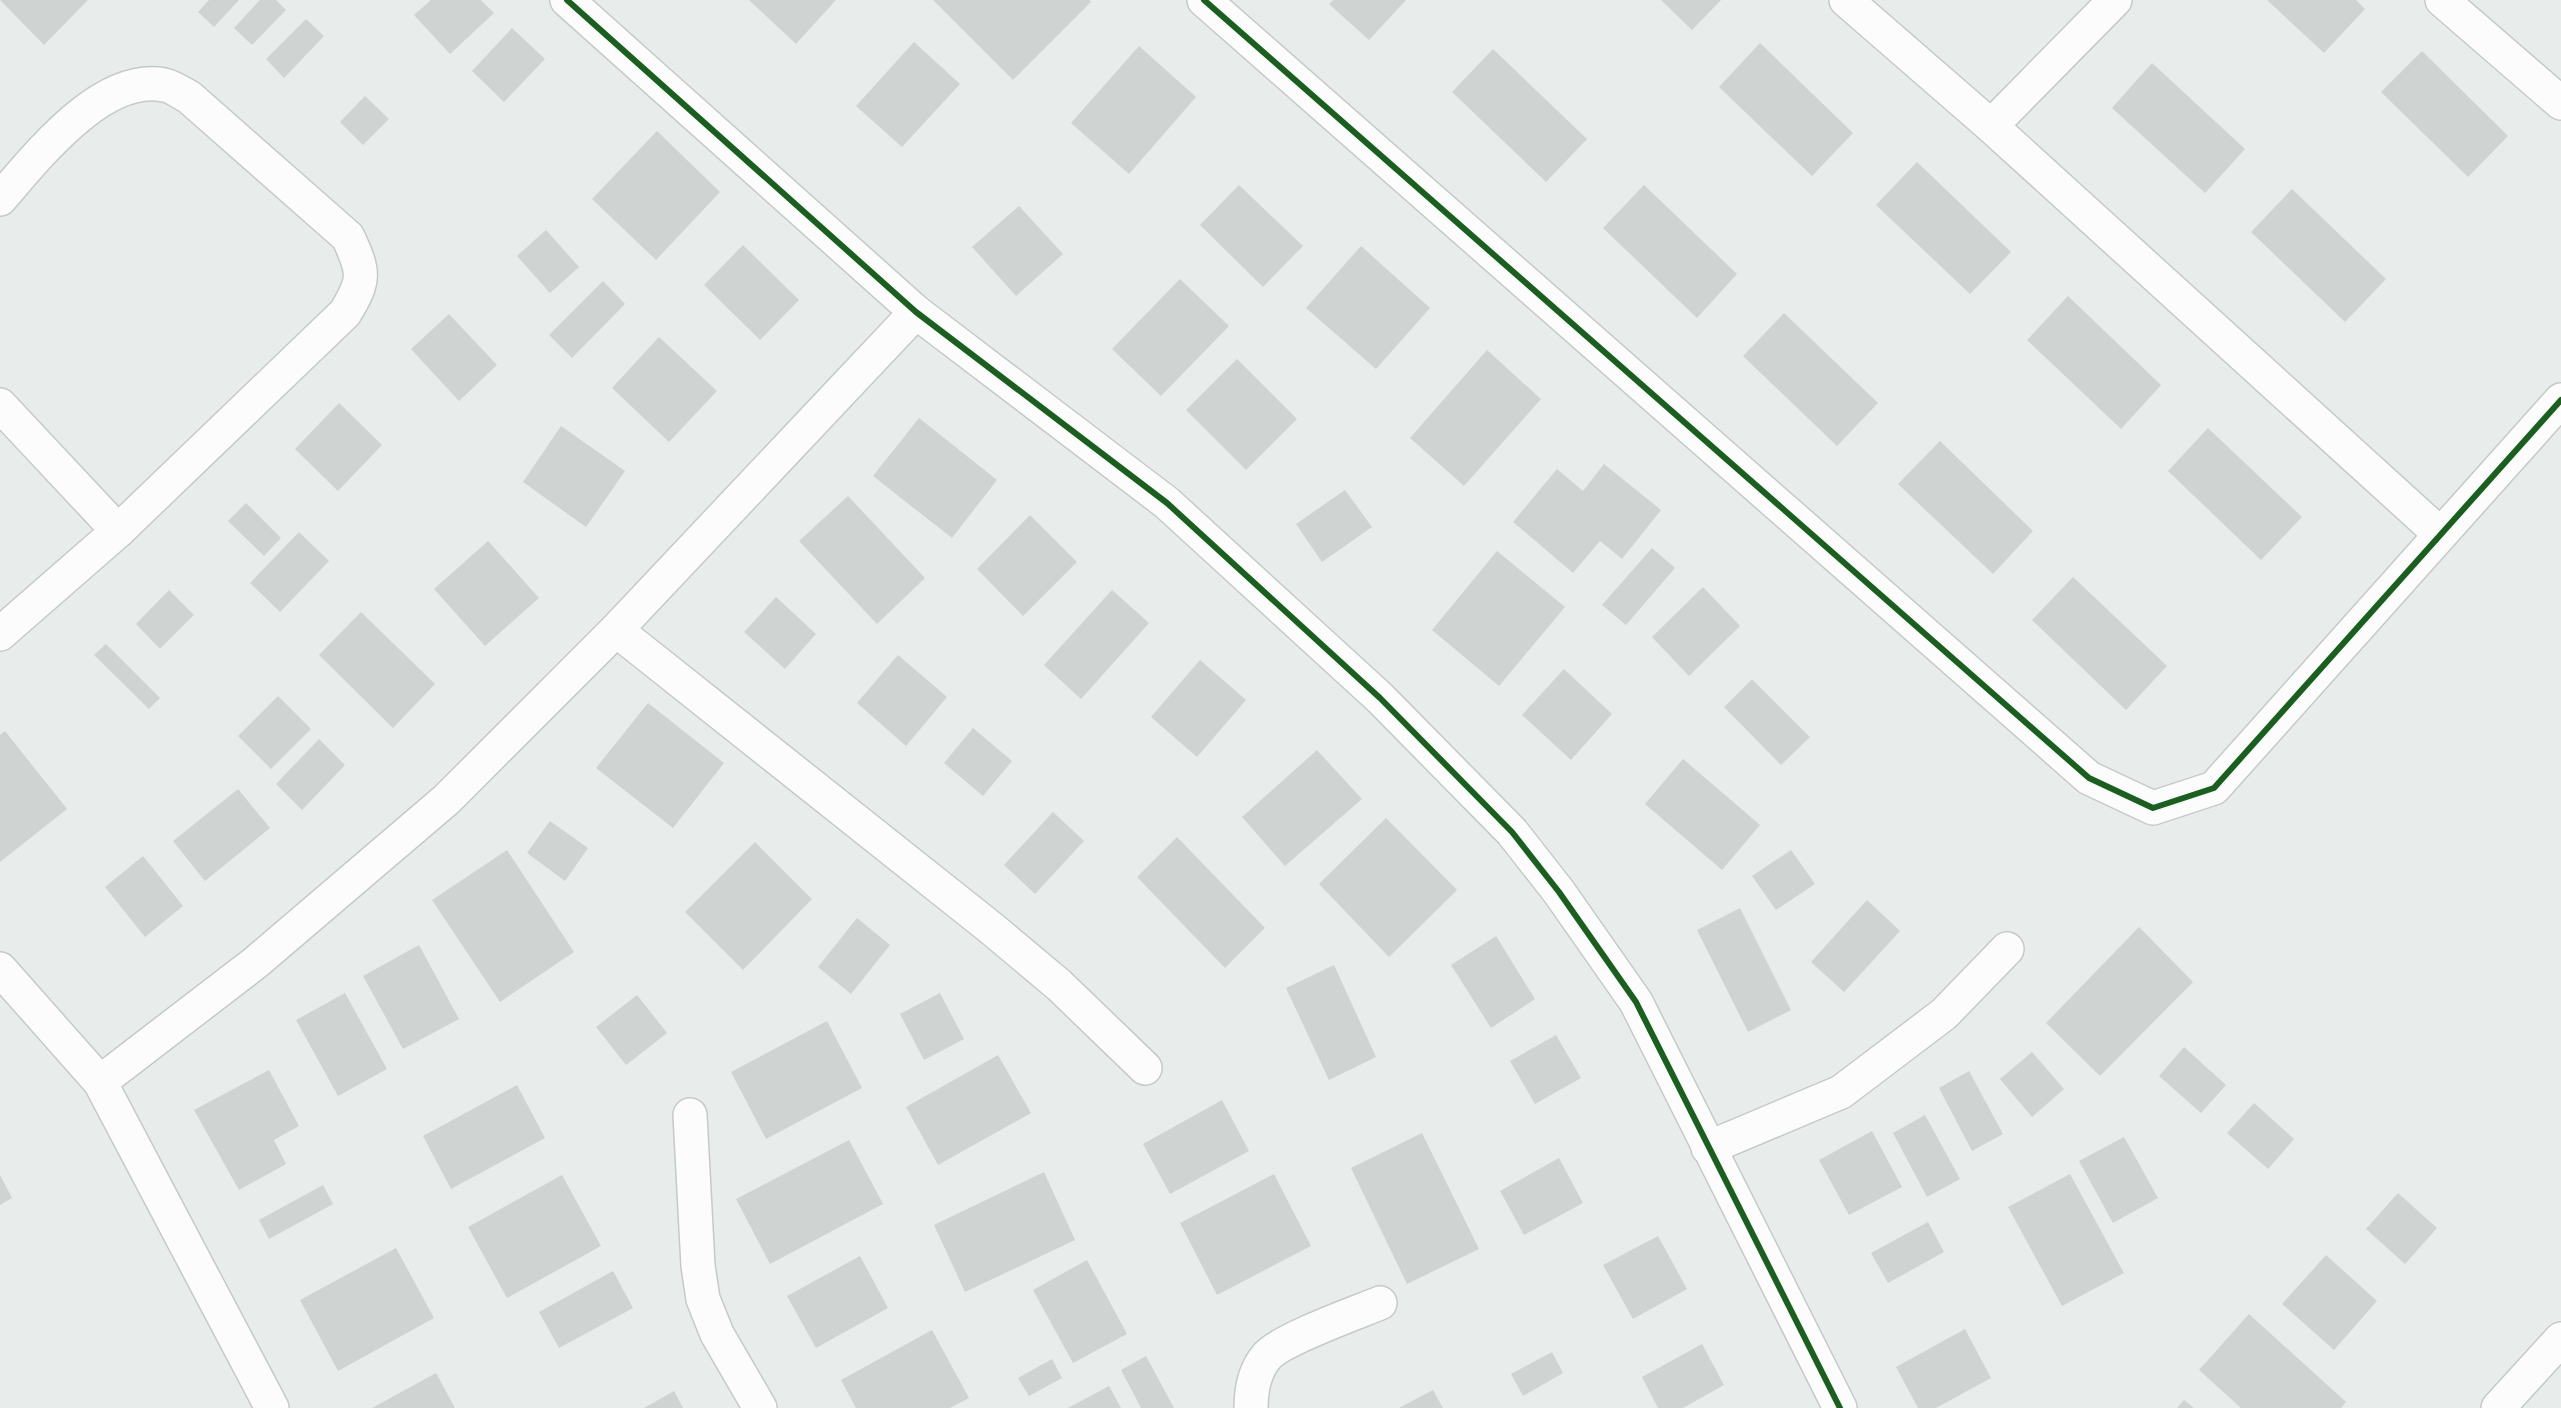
<svg xmlns="http://www.w3.org/2000/svg" width="2561" height="1408" viewBox="0 0 2561 1408" font-family="Manrope,sans-serif">
	<style>
		.building { fill: #cfd4d2 }
		.lines { fill: none; stroke-linecap: round; stroke-linejoin: round }
		.street-casing { stroke: #c5cac8; stroke-width: 36 }
		.street { stroke: #fcfcfc; stroke-width: 33 }
		.cycleway-casing { stroke: #f7fbf9; stroke-width: 10 }
		.cycleway { stroke: #1b5e20; stroke-width: 6 }
	</style>
	<rect width="100%" height="100%" fill="#e8edeb"/>
	<g class="building">
		<path d="M0,0H88L44,45Z"/>
		<path d="M209,0H239L214,27L198,12Z"/>
		<path d="M260,0H276L286,10L252,45L234,28Z"/>
		<path d="M431,0H481L494,13L450,54L414,15Z"/>
		<path d="M749,0H836L796,44Z"/>
		<path d="M933,0H1089L1091,2L1013,80Z"/>
		<path d="M1333,0H1406L1369,40L1329,4Z"/>
		<path d="M1661,0H1721L1692,30Z"/>
		<path d="M2267,0H2356L2365,9L2324,53Z"/>
		<path d="M306,19L324,36L284,78L266,59Z"/>
		<path d="M512,28L545,59L504,102L472,71Z"/>
		<path d="M914,42L960,84L902,147L856,106Z"/>
		<path d="M1760,43L1853,133L1812,176L1719,87Z"/>
		<path d="M1139,46L1196,97L1129,174L1071,123Z"/>
		<path d="M1493,49L1587,139L1546,182L1452,92Z"/>
		<path d="M2422,51L2508,136L2468,177L2381,92Z"/>
		<path d="M2152,63L2245,149L2205,193L2112,108Z"/>
		<path d="M365,96L389,119L363,145L340,122Z"/>
		<path d="M657,131L720,192L656,260L592,199Z"/>
		<path d="M1917,162L2011,252L1970,294L1876,205Z"/>
		<path d="M1239,185L1303,246L1263,287L1200,225Z"/>
		<path d="M1644,185L1737,274L1697,318L1603,228Z"/>
		<path d="M2292,189L2386,279L2345,322L2251,232Z"/>
		<path d="M1019,206L1063,254L1016,296L972,247Z"/>
		<path d="M546,230L579,267L550,293L517,256Z"/>
		<path d="M743,245L799,300L760,340L704,285Z"/>
		<path d="M1361,246L1430,308L1376,369L1306,308Z"/>
		<path d="M1180,279L1229,326L1161,396L1112,349Z"/>
		<path d="M603,281L625,304L572,358L549,335Z"/>
		<path d="M2068,296L2161,385L2121,429L2027,340Z"/>
		<path d="M1784,313L1878,403L1837,446L1743,356Z"/>
		<path d="M449,314L497,365L459,401L411,349Z"/>
		<path d="M659,337L717,391L669,442L612,388Z"/>
		<path d="M1487,350L1541,399L1464,486L1410,438Z"/>
		<path d="M1237,359L1297,419L1246,470L1186,410Z"/>
		<path d="M339,403L382,445L338,491L295,449Z"/>
		<path d="M919,418L997,480L952,538L873,476Z"/>
		<path d="M561,426L625,471L586,527L523,482Z"/>
		<path d="M2208,428L2302,517L2261,560L2168,471Z"/>
		<path d="M1940,441L2033,531L1993,574L1898,484Z"/>
		<path d="M1604,464L1661,510L1622,559L1600,541L1573,573L1513,522L1557,469L1583,491Z"/>
		<path d="M1345,490L1372,527L1322,562L1296,524Z"/>
		<path d="M848,496L925,578L877,624L799,541Z"/>
		<path d="M246,503L281,538L264,556L228,521Z"/>
		<path d="M1030,515L1077,562L1023,616L977,569Z"/>
		<path d="M299,532L329,561L280,612L250,583Z"/>
		<path d="M488,541L539,598L485,646L434,589Z"/>
		<path d="M1652,548L1675,568L1626,625L1602,605Z"/>
		<path d="M1497,551L1565,607L1499,686L1432,630Z"/>
		<path d="M2073,577L2167,666L2126,710L2032,620Z"/>
		<path d="M1703,587L1740,626L1689,676L1652,637Z"/>
		<path d="M169,590L194,615L160,649L136,624Z"/>
		<path d="M1112,590L1149,623L1081,699L1044,665Z"/>
		<path d="M776,597L816,634L785,669L744,632Z"/>
		<path d="M361,612L435,684L393,728L319,655Z"/>
		<path d="M106,644L160,698L149,709L94,655Z"/>
		<path d="M898,655L947,697L906,746L857,703Z"/>
		<path d="M1200,660L1246,700L1197,757L1151,717Z"/>
		<path d="M1564,669L1612,714L1571,760L1522,715Z"/>
		<path d="M1752,679L1810,737L1781,765L1724,707Z"/>
		<path d="M278,696L311,729L271,769L238,736Z"/>
		<path d="M648,703L724,763L673,828L596,768Z"/>
		<path d="M973,728L1012,761L983,796L944,763Z"/>
		<path d="M5,731L67,809L0,862V735Z"/>
		<path d="M319,739L345,765L302,810L276,784Z"/>
		<path d="M1317,750L1362,799L1285,866L1242,817Z"/>
		<path d="M1683,759L1760,825L1722,870L1645,804Z"/>
		<path d="M238,789L270,828L205,881L173,841Z"/>
		<path d="M1053,812L1084,841L1035,894L1004,865Z"/>
		<path d="M1386,818L1457,890L1389,957L1319,884Z"/>
		<path d="M550,821L588,848L565,881L527,853Z"/>
		<path d="M1177,837L1265,928L1225,968L1137,877Z"/>
		<path d="M755,842L812,899L743,970L685,912Z"/>
		<path d="M507,850L574,952L500,1002L432,900Z"/>
		<path d="M1791,850L1815,884L1776,910L1752,876Z"/>
		<path d="M143,856L183,906L145,937L105,887Z"/>
		<path d="M1867,900L1900,931L1844,992L1811,962Z"/>
		<path d="M1740,908L1791,1010L1748,1032L1697,930Z"/>
		<path d="M857,918L890,945L851,994L818,967Z"/>
		<path d="M2139,927L2193,982L2100,1076L2046,1023Z"/>
		<path d="M1496,936L1535,999L1491,1028L1451,965Z"/>
		<path d="M419,945L459,1019L403,1049L363,976Z"/>
		<path d="M1334,965L1376,1057L1329,1080L1286,988Z"/>
		<path d="M345,993L387,1069L338,1096L296,1020Z"/>
		<path d="M940,993L964,1039L924,1060L900,1014Z"/>
		<path d="M637,995L667,1033L626,1065L596,1027Z"/>
		<path d="M827,1021L862,1088L766,1139L731,1072Z"/>
		<path d="M1556,1035L1581,1078L1535,1104L1510,1061Z"/>
		<path d="M2184,1047L2226,1085L2201,1113L2159,1076Z"/>
		<path d="M2032,1052L2064,1089L2032,1117L2000,1079Z"/>
		<path d="M998,1055L1031,1113L938,1165L906,1107Z"/>
		<path d="M269,1070L299,1126L274,1140L286,1164L239,1190L194,1110Z"/>
		<path d="M1969,1071L2003,1134L1972,1151L1939,1088Z"/>
		<path d="M517,1085L545,1138L451,1189L423,1136Z"/>
		<path d="M1222,1100L1249,1151L1170,1194L1143,1144Z"/>
		<path d="M2254,1103L2294,1139L2268,1169L2227,1133Z"/>
		<path d="M1925,1115L1960,1179L1927,1197L1893,1133Z"/>
		<path d="M1872,1131L1902,1187L1849,1215L1819,1160Z"/>
		<path d="M1422,1133L1479,1249L1407,1284L1351,1168Z"/>
		<path d="M2124,1137L2158,1198L2113,1223L2079,1161Z"/>
		<path d="M849,1140L883,1204L770,1264L736,1199Z"/>
		<path d="M1559,1158L1583,1203L1524,1235L1500,1191Z"/>
		<path d="M1044,1172L1075,1240L965,1292L934,1225Z"/>
		<path d="M1274,1174L1311,1246L1217,1295L1180,1223Z"/>
		<path d="M2070,1174L2124,1273L2062,1306L2008,1207Z"/>
		<path d="M0,1175L12,1198L0,1205Z"/>
		<path d="M562,1175L601,1246L507,1298L468,1227Z"/>
		<path d="M323,1185L333,1204L269,1239L259,1220Z"/>
		<path d="M2398,1193L2437,1228L2405,1264L2366,1229Z"/>
		<path d="M1928,1222L1944,1252L1888,1283L1871,1253Z"/>
		<path d="M1658,1236L1687,1289L1633,1319L1603,1265Z"/>
		<path d="M396,1248L434,1318L338,1371L300,1300Z"/>
		<path d="M2326,1255L2377,1301L2334,1350L2282,1304Z"/>
		<path d="M860,1256L888,1308L816,1348L787,1296Z"/>
		<path d="M1087,1260L1127,1334L1073,1363L1033,1290Z"/>
		<path d="M613,1271L633,1308L559,1348L539,1312Z"/>
		<path d="M2249,1314L2346,1402L2341,1408H2241L2199,1370Z"/>
		<path d="M1965,1329L1991,1378L1936,1408H1918L1896,1367Z"/>
		<path d="M932,1330L969,1398L950,1408H856L841,1380Z"/>
		<path d="M1702,1344L1724,1385L1683,1408H1658L1642,1377Z"/>
		<path d="M1552,1352L1563,1373L1523,1396L1511,1374Z"/>
		<path d="M1146,1356L1174,1408H1141L1121,1370Z"/>
		<path d="M1052,1359L1062,1378L1029,1396L1018,1378Z"/>
		<path d="M436,1373L455,1408H372Z"/>
		<path d="M1109,1386L1121,1408H1068Z"/>
		<path d="M1433,1390L1443,1408H1399Z"/>
		<path d="M674,1391L683,1408H644Z"/>
		<path d="M2184,1400L2194,1408H2177Z"/>
	</g>
	<g class="lines">
		<g class="street-casing">
			<g id="street">
				<path d="M567,0L916,312L1167,503L1380,698L1512,832L1559,892L1636,1002L1840,1408"/>
				<path d="M1204,0L2089,778L2153,808L2214,788L2561,400"/>
				<path d="M1846,0L1991,126L2440,534"/>
				<path d="M2442,0L2561,103"/>
				<path d="M1991,126L2115,0"/>
				<path d="M0,199C36,158 101,73 164,85C172,86 181,93 189,97L348,237C364,272 366,279 345,313L118,531L0,634"/>
				<path d="M0,405L118,531"/>
				<path d="M616,630L991,928L1059,985L1145,1068"/>
				<path d="M0,969L100,1082L272,1408"/>
				<path d="M100,1082L255,963L446,800L616,630L916,312"/>
				<path d="M690,1115L698,1266L703,1299L717,1334L760,1408"/>
				<path d="M1708,1148L1841,1092L1944,1014L2007,949"/>
				<path d="M1251,1408C1251,1389 1254,1371 1267,1356C1282,1339 1356,1313 1380,1303"/>
				<path d="M2498,1408L2561,1339"/>
			</g>
		</g>
		<use href="#street" class="street"/>
		<g class="cycleway-casing">
			<g id="cycleway">
				<path d="M567,0L916,312L1167,503L1380,698L1512,832L1559,892L1636,1002L1840,1408"/>
				<path d="M1204,0L2089,778L2153,808L2214,788L2561,400"/>
			</g>
		</g>
		<use href="#cycleway" class="cycleway"/>
	</g>
</svg>
